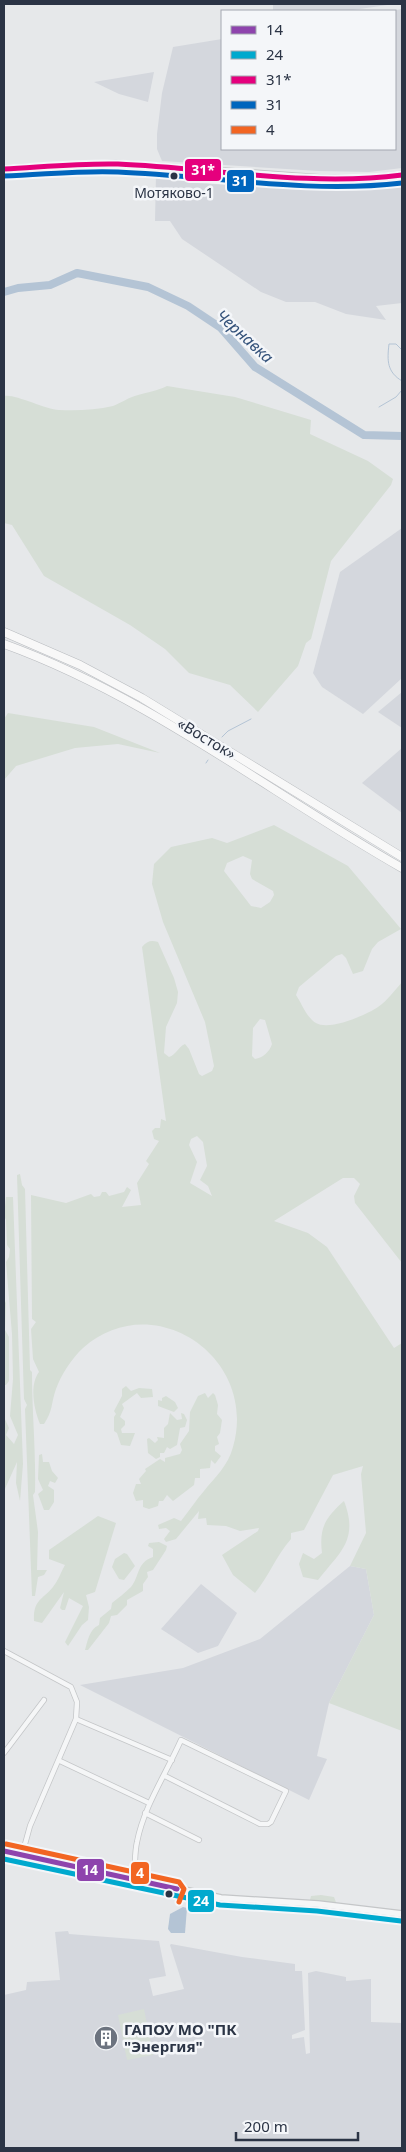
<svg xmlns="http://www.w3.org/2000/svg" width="406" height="2152" viewBox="0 0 406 2152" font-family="'Noto Sans',sans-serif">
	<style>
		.built { fill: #d4d7dd }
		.green { fill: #d6ded6; fill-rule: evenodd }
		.water { fill: #b4c4d5 }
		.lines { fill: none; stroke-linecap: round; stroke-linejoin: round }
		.stream { stroke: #b4c4d5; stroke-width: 1 }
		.river { stroke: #b4c4d5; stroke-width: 8 }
		.minor-casing { stroke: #c4c6c8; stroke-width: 6 }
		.tertiary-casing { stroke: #c4c6c8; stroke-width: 8 }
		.secondary-casing { stroke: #c4c6c8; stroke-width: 9 }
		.trunk-casing { stroke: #b8bbbf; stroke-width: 9 }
		.minor { stroke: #f5f6f7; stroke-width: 4.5 }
		.tertiary { stroke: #f5f6f7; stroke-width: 5.5 }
		.secondary { stroke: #f8f8f8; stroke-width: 7 }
		.trunk { stroke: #f8f8f8; stroke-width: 8 }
		.bus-1-casing { stroke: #f4f6f9; stroke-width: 9 }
		.bus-2-casing { stroke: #f4f6f9; stroke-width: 9 }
		.bus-3-casing { stroke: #f4f6f9; stroke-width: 9 }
		.bus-4-casing { stroke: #f4f6f9; stroke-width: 9 }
		.bus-5-casing { stroke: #f4f6f9; stroke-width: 9 }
		.bus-1 { stroke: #8e44ad; stroke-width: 5 }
		.bus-2 { stroke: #00a9ce; stroke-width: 5 }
		.bus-3 { stroke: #e5007d; stroke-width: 5 }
		.bus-4 { stroke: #0065bd; stroke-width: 5 }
		.bus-5 { stroke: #f26522; stroke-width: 5 }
		.bus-dot { fill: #2b3445; stroke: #f4f6f9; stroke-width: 2 }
		.labels { text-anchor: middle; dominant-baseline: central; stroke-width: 5; stroke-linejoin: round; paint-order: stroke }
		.bus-label { font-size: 14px; fill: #2b3445; stroke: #f4f6f9 }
		.street-label { font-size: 15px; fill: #2b3445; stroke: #f4f6f9 }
		.poi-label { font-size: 15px; font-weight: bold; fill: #2b3445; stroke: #f4f6f9; text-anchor: start }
		.water-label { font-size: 16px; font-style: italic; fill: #34527a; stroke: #f4f6f9 }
		.line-badge { stroke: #f4f6f9; stroke-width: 2 }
		.badge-label { font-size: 14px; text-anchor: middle; font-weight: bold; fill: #fff }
	</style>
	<rect width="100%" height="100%" fill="#e6e8ea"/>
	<g class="built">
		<path d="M273,4H394L346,11H273Z"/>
		<path d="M402,9V168L369,172L318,171L162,161L157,149V134L162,93L173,47L222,39V149H395V11H389Z"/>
		<path d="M154,72L148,102L119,94L94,82Z"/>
		<path d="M156,174L197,178L196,183L266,187V182L361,185L402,180V303L376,306L386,320L346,314L315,302H286L261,292L182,239L170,221H155Z"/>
		<path d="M402,528V678L363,714L322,687L313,673L340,572Z"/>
		<path d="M402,692V728L378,712Z"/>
		<path d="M402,748V813L362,783Z"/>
		<path d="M350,1566L366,1569L374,1615L329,1703L317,1756L327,1759L309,1800L80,1685L183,1668L260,1639Z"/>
		<path d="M201,1584L237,1613L218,1646L198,1653L161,1629Z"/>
		<path d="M68,1931L69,1934L159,1941L166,1976L149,1979L153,1996L184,1989L170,1945L171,1944L242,1957L295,1964V1971H302L305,2030L292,2035V2039L304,2037L306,2054L310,2053L308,1973L316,1971L346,1977V1981L371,1979V2022L402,2023V2148H4V1995L26,1990L27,1982L60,1980L55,1932Z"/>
	</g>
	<g class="green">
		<path d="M167,386L235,397L311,420L310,434L368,461L393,479L391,485L331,561L311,639L306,643L298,666L258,712L230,685L189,673L165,649L130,625L44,576L12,525L4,523V396C13,393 45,409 59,410C76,411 96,410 113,406C121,403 129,397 138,395C148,392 157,391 167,386Z"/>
		<path d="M8,713L94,727L160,753L118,744L75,748L16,766L4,780V719Z"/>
		<path d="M274,825L348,866L401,929L378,942L372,949L363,971L353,974L346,958L342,954L336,956L299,987L296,995C302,1004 307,1018 316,1023C330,1031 366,1015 378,1007C387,1001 395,990 402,982V1263L355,1203L354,1196L360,1184L354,1178H343L274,1221L308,1233L327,1247L394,1348L402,1343V1731L329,1703L374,1615L366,1569L350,1566L366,1533L361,1474L363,1466L333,1475L304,1530L291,1533V1539C276,1556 269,1576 255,1593L233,1575L222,1555L258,1531L259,1528L240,1531L226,1526L207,1525L206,1518L198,1519L199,1511L176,1539L166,1542L164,1539L170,1531L166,1528L159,1529L158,1525L174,1518L181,1521C189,1511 196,1500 204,1491C215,1477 228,1466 233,1447C259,1356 152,1286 83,1348C72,1358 61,1375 56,1389C51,1403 53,1411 44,1424H40C34,1410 29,1385 39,1372L33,1359L31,1329L36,1322L32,1319L31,1195L66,1203L91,1194L94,1197L100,1196L102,1192H106L109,1196L124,1192L127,1187L131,1190L122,1207L141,1205L137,1183L149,1164L146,1161L159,1141L154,1139L152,1131L155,1128H160L161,1119L166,1121L142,947C147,941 151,940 158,942L174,978L178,992L177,1003L166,1027L164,1053L169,1057C176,1055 178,1047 185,1044L189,1049L199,1074L202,1076L212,1071L214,1066L205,1022L163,922L152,884L154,864L171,847L212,838L227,843ZM243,856L252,860L250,874L252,879L273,891L274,895L270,902L261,908L251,906L224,871L227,863ZM260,1019L265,1020L272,1044C270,1051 263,1058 255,1059L252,1056L253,1028ZM197,1136L203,1142L207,1166L200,1180L208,1186L212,1196L190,1183L197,1162L189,1145L191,1139Z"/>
		<path d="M20,1174L22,1185L25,1189L30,1370L32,1372C32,1413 36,1451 35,1492L33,1495L38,1532L37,1570H47L44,1575L38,1577L35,1596H32L25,1409L27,1405L24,1399L17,1175Z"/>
		<path d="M6,1197H13L23,1464L20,1501L16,1483L17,1462L4,1491V1417L9,1428L6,1435L14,1444L18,1435L10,1416L13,1379L12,1334L6,1262L9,1257L10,1249L7,1245L6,1220L4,1216Z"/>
		<path d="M4,1299L6,1303L5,1330L9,1337V1381L6,1385H4Z"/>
		<path d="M126,1386L131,1391L139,1388L152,1389L153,1397L141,1398L137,1393L122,1404L124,1408L120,1417L125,1421V1425L121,1429L122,1433H135L130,1446L121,1445L117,1433L114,1431V1417L116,1414L114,1411L122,1396V1389Z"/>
		<path d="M205,1393L208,1398L213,1393L215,1395L218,1405L217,1414L222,1420L220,1433L217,1437L219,1444L215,1446V1451L221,1456L215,1464L211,1460L210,1468L200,1469V1478H195L194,1485L173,1501L167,1495L163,1501H159L158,1506L149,1509L143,1507V1500L136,1501L133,1493L136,1484H141L139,1479L146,1471L145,1469L160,1459L165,1462V1458L180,1454L182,1450L180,1444L189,1431L190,1412L198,1396Z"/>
		<path d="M166,1396L175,1402L178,1408L174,1412L158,1406V1400L162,1401V1398Z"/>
		<path d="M170,1413L177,1420L182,1419L181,1413L184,1414L187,1420L185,1427L180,1428L177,1445L170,1449L167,1447L164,1453H160V1457L156,1459L148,1453L147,1439L149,1438L155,1443L158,1440L157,1437L164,1438V1428L168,1424Z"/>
		<path d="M42,1454L43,1462H49L52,1471L58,1478L55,1483L50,1481L48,1486L54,1490V1502L49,1510H44L38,1494L43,1490L38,1479L39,1455Z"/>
		<path d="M344,1501C359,1540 340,1552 318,1580L303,1577L299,1564L303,1553L314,1559L322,1553C319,1528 325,1518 344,1501Z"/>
		<path d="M98,1516L116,1523L95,1592L86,1595L89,1607L88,1620L82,1625L68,1646L65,1642L83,1606L69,1598L65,1610H62L60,1608L64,1592L42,1623L34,1621C33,1600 42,1600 53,1587C58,1581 61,1572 65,1565L49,1559V1550Z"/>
		<path d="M159,1542L167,1546L166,1550L153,1570L147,1572L148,1577L143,1584V1591L127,1600V1605L117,1615L111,1616L109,1623L88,1650H85C88,1640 89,1630 99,1625L100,1618L111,1609L112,1603C118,1598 125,1593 131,1587C140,1576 136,1563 153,1557V1549L148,1546L149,1543Z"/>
		<path d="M124,1553L127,1554L135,1566L124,1580L119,1579L112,1567L115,1559Z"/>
		<path d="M321,1895L334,1897L337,1905L310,1900L311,1896Z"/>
		<path d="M144,2009L153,2055L127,2060L118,2015Z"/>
	</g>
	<path class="water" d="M183,1907L187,1908L185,1933H171L168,1929L170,1914Z"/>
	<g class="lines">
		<g class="stream">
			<path d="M402,350L396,344H389C387,361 387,372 402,381"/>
			<path d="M379,407L396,397L402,390"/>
			<path d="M222,737L228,731L251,719"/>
			<path d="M206,763L208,760"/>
		</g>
		<path class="river" d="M4,292L18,288L50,285L77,273L148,287L188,306L221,328L255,367L364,435L402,436"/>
		<g class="minor-casing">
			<g id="minor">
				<path d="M4,1651L71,1687L77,1702L76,1719L30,1826L22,1855"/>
				<path d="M76,1719L172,1760"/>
				<path d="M4,1753L44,1700"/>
				<path d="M60,1761L149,1803"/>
				<path d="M145,1813L199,1840"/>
				<path d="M133,1880C136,1867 134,1855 137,1842C144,1806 166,1774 181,1740L286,1791L271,1822L268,1824H260L165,1776"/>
			</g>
		</g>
		<g class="tertiary-casing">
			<path id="tertiary" d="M4,1851L221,1898L318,1904L402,1914"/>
		</g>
		<g class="secondary-casing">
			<path id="secondary" d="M4,169L116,164L326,179H370L402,175"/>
		</g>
		<g class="trunk-casing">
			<g id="trunk">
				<path d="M4,632L80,665L142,698L402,857"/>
				<path d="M4,644C148,696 270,793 402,868"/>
			</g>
		</g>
		<use href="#minor" class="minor"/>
		<use href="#tertiary" class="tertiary"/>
		<use href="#secondary" class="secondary"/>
		<use href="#trunk" class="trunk"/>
		<g class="bus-1-casing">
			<path id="bus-1" d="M4,1851L177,1889"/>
		</g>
		<g class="bus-2-casing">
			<path id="bus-2" d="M4,1859L220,1905L317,1911L401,1921"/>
		</g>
		<g class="bus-3-casing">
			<path id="bus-3" d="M4,169C42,167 80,163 118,164C212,168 308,187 402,175"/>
		</g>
		<g class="bus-4-casing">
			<path id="bus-4" d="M4,176C42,175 81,170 118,172C212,176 308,194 402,183"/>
		</g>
		<g class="bus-5-casing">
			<path id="bus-5" d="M6,1844L179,1882L184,1889L179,1902"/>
		</g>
		<use href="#bus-1" class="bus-1"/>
		<use href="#bus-2" class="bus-2"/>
		<use href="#bus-3" class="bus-3"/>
		<use href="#bus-4" class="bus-4"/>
		<use href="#bus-5" class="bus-5"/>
	</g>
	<defs>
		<g id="building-disc" transform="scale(1.25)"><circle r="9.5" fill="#6c737f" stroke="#f4f6f9"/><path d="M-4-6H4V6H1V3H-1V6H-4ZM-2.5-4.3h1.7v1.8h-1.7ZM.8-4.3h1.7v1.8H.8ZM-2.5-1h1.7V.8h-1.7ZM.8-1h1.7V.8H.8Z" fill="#fff"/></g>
	</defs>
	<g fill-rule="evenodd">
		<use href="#building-disc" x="106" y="2038"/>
	</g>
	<g class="bus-dot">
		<circle cx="174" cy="176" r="4.5"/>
		<circle cx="169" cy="1894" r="4.5"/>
	</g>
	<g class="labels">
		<g class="bus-label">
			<text x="174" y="192">Мотяково-1</text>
		</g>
		<g class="street-label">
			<text transform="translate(207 738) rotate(31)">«Восток»</text>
		</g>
		<g class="poi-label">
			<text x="124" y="2029">ГАПОУ МО "ПК<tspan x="124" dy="17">"Энергия"</tspan></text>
		</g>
		<g class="water-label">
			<text transform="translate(245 336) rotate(42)">Чернавка</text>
		</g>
	</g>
	<g class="line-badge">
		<rect x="184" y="158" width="38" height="24" rx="5" fill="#e5007d"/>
		<rect x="226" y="169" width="29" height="24" rx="5" fill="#0065bd"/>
		<rect x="76" y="1858" width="29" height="24" rx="5" fill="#8e44ad"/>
		<rect x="130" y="1861" width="20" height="24" rx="5" fill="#f26522"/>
		<rect x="187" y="1889" width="28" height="24" rx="5" fill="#00a9ce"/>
	</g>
	<g class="badge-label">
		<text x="203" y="175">31*</text>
		<text x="240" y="186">31</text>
		<text x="90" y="1875">14</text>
		<text x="140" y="1878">4</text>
		<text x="201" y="1906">24</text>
	</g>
	<rect width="406" height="2152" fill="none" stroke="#2b3445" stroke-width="10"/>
	<rect x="221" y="10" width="175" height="140" fill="#f4f6f9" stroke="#a4a8b1"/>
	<rect x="231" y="26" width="25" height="8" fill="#8e44ad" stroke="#a4a8b1"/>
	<text x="266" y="35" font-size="15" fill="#2b3445">14</text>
	<rect x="231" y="51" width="25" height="8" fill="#00a9ce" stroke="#a4a8b1"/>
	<text x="266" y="60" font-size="15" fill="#2b3445">24</text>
	<rect x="231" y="76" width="25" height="8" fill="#e5007d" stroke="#a4a8b1"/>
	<text x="266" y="85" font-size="15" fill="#2b3445">31*</text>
	<rect x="231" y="101" width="25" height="8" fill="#0065bd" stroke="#a4a8b1"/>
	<text x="266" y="110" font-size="15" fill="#2b3445">31</text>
	<rect x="231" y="126" width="25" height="8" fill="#f26522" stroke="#a4a8b1"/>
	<text x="266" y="135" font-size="15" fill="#2b3445">4</text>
	<path d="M236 2132v8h122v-8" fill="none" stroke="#2b3445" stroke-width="2.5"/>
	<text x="244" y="2132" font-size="15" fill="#2b3445" stroke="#f4f6f9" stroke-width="4" paint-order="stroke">200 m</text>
</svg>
